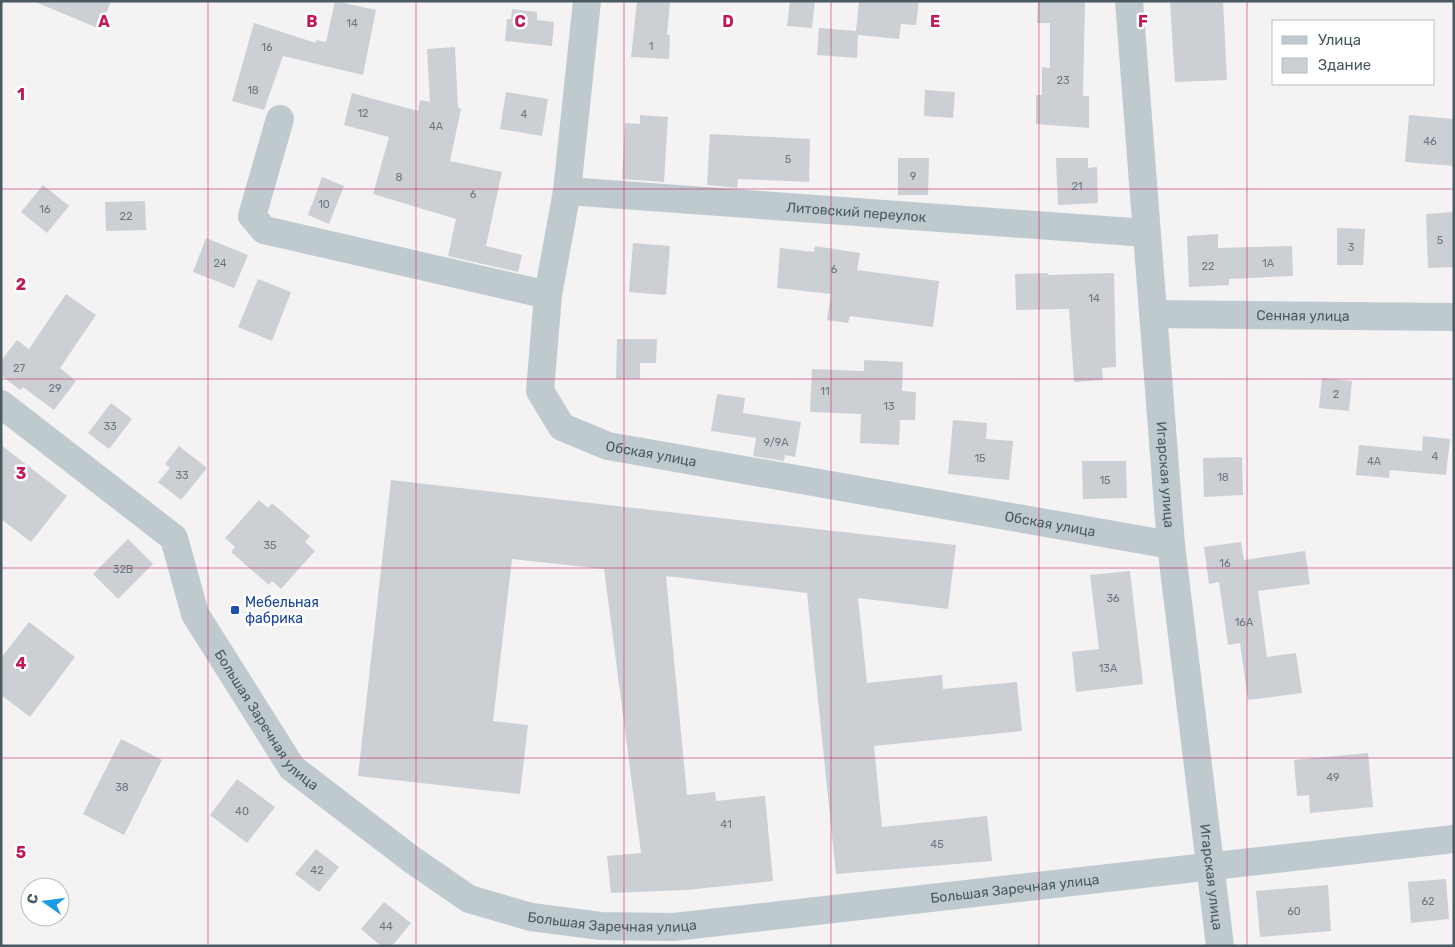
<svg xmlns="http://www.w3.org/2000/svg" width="1455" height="947" viewBox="0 0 1455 947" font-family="Rubik,sans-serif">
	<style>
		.building { fill: #ccd0d4 }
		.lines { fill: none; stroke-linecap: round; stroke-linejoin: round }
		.minor { stroke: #becace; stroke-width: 28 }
		.grid { fill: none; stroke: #c2185b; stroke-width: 1; stroke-opacity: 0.55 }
		.transit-dot { fill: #1a4fb4; stroke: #fff; stroke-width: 2 }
		.labels { text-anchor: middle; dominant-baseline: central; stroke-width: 5; stroke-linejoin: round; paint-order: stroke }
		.number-label { font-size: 11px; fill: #6a787d }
		.street-label { font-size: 14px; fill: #4a5a60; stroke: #fff }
		.transit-label { font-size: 14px; fill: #164399; stroke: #fff; text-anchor: start }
		.grid-label { font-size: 16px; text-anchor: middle; font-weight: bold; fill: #c2185b; stroke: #fff; stroke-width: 5; stroke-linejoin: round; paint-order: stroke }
	</style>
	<rect width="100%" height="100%" fill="#f4f2f3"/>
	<g class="building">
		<path d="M33,1H111L100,29Z"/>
		<path d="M335,1L376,10L363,75L283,56L264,110L232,101L254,23L316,43V40L326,42Z"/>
		<path d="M637,1H670L667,35H670L669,59L631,57Z"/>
		<path d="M790,1H815L812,28L787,26Z"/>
		<path d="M859,1H919L916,25L901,24L899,39L858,35L857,58L817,55L819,28L856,31Z"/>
		<path d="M1038,1H1085L1083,96H1089V128L1036,124V95H1042V67L1050,68V23H1037Z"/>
		<path d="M1170,1H1223L1227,80L1175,82Z"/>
		<path d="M512,9L537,12V20L554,22L552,46L505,41L507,19H511Z"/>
		<path d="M455,47L458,108L461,109L450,161L502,172L486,246L522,255L518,272L448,256L456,219L373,194L389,137L344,125L352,93L418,111L420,100L430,102L427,49Z"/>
		<path d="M925,90L955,92L953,118L924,116Z"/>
		<path d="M506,92L548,99L542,136L500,129Z"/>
		<path d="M640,115L668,117L664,182L622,179L625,123L640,124Z"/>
		<path d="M1409,115L1454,119V166L1405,162Z"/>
		<path d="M710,134L810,139L809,182L738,179L737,188L707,185Z"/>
		<path d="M898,158H929L928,195H898Z"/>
		<path d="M1056,158H1088V168L1097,167L1098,203L1058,205Z"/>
		<path d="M322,177L344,186L329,224L308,215Z"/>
		<path d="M43,185L69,206L47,233L21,212Z"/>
		<path d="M145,201L146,230L106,231L105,202Z"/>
		<path d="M1454,212V267L1428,268L1426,214Z"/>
		<path d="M1337,228L1365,229L1363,265H1337Z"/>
		<path d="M1218,234V248L1292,246L1293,276L1229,279V285L1189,287L1187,236Z"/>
		<path d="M206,238L248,255L234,288L193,272Z"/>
		<path d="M633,243L670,246L666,295L629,292Z"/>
		<path d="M815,246L860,253L857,270L939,281L933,327L850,316L848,323L827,320L831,294L777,288L780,248L814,252Z"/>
		<path d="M1048,273V275L1114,273L1116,367L1102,368L1103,380L1074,382L1069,309L1016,310L1015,274Z"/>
		<path d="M258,279L291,292L272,341L238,327Z"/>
		<path d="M66,294L96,315L60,368L76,381L54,410L23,387L20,390L1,375V361L17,340L29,349Z"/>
		<path d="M617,339H657L656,363H640V379H616Z"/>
		<path d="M864,360L903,362L902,391L916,392L915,420H900L899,445L860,443L861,414L810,412L812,369L864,371Z"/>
		<path d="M1322,378L1352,381L1349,411L1319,408Z"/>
		<path d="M717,394L745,398L743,413L801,422L795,457L785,455L784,461L753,456L756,438L711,431Z"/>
		<path d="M111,403L132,419L109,449L88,433Z"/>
		<path d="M953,420L987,423L986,439L1013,441L1009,480L948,474Z"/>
		<path d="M1423,436L1450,439L1446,475L1390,470L1389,478L1356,475L1359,445L1422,451Z"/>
		<path d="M1,445L67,496L31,542L1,519Z"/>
		<path d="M179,446L207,468L181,500L158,482L170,468L165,464Z"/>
		<path d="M1242,457L1243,495L1204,497L1203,458Z"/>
		<path d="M1082,461H1126L1127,498L1083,499Z"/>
		<path d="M391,480L956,545L948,609L858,598L867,683L942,675L943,689L1017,682L1022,731L874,746L882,827L987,816L992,861L836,874L807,593L666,576L687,795L715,792L716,801L765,796L773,881L686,890L611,893L607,856L641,853L604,569L512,559L493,721L528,725L520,794L358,776Z"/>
		<path d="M259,500L268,508L272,503L310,536L305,542L315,551L281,589L272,581L269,585L231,552L235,547L225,538Z"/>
		<path d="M128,539L153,564L118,599L93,574Z"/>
		<path d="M1241,542L1244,560L1305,551L1310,584L1258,591L1267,657L1296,653L1302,693L1248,700L1240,643L1228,645L1219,582L1209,584L1204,547Z"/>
		<path d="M1130,571L1143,684L1076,692L1072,652L1099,649L1090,575Z"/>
		<path d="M29,622L75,657L30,717L1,695V658Z"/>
		<path d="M121,739L162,760L124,835L83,814Z"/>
		<path d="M1368,753L1373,807L1310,813L1309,795L1297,796L1294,760Z"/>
		<path d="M237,779L275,807L247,843L210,815Z"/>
		<path d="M316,849L339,867L319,892L295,874Z"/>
		<path d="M1446,879L1449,919L1411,923L1408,882Z"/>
		<path d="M1328,885L1331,931L1260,937L1256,891Z"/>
		<path d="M384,902L411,923L392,946H381L361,929Z"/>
	</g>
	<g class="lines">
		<g class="minor">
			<path id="s1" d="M587,1L567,191L548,295L540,391L562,427L608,446L1171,545"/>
			<path id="s2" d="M1129,1L1171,545L1220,946"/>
			<path d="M280,119L252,216L264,230L548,295"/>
			<path id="s3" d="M567,191L1146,233"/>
			<path id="s4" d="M1153,314L1454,317"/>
			<path id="s5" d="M1,404L174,538L195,614L292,768L411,859L469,899L531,917L601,926L674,927L1454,839"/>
		</g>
	</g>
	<path class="grid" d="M208,1V946M416,1V946M624,1V946M831,1V946M1039,1V946M1247,1V946M1,189H1454M1,379H1454M1,568H1454M1,758H1454"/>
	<rect class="transit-dot" x="230" y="605" width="10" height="10" rx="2.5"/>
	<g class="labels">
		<g class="number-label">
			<text x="352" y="23">14</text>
			<text x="651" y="46">1</text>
			<text x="267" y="47">16</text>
			<text x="1063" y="80">23</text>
			<text x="253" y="90">18</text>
			<text x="363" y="113">12</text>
			<text x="524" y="114">4</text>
			<text x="436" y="126">4А</text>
			<text x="1430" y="141">46</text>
			<text x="788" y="159">5</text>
			<text x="913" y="176">9</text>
			<text x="399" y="177">8</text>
			<text x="1077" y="186">21</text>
			<text x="473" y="194">6</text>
			<text x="324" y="204">10</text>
			<text x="45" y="209">16</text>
			<text x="126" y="216">22</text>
			<text x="1440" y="240">5</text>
			<text x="1351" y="247">3</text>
			<text x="220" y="263">24</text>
			<text x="1268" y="263">1А</text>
			<text x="1208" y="266">22</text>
			<text x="834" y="269">6</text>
			<text x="1094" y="298">14</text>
			<text x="19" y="368">27</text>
			<text x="55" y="388">29</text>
			<text x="825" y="391">11</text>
			<text x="1336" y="394">2</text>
			<text x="889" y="406">13</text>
			<text x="110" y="426">33</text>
			<text x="776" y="442">9/9А</text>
			<text x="1435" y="456">4</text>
			<text x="980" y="458">15</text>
			<text x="1374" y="461">4А</text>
			<text x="182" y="475">33</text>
			<text x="1223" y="477">18</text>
			<text x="1105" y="480">15</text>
			<text x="270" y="545">35</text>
			<text x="1225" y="563">16</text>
			<text x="123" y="569">32В</text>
			<text x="1113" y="598">36</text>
			<text x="1244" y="622">16А</text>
			<text x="1108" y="668">13А</text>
			<text x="1333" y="777">49</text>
			<text x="122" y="787">38</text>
			<text x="242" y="811">40</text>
			<text x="726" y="824">41</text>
			<text x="937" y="844">45</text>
			<text x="317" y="870">42</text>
			<text x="1428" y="901">62</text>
			<text x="1294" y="911">60</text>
			<text x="386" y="926">44</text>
		</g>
		<g class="street-label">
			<text stroke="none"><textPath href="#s3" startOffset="290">Литовский переулок</textPath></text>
			<text stroke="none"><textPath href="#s4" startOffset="150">Сенная улица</textPath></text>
			<text stroke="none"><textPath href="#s1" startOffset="529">Обская улица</textPath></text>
			<text stroke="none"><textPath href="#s2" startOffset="475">Игарская улица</textPath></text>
			<text stroke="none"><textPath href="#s1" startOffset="934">Обская улица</textPath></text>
			<text stroke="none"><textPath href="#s5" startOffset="426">Большая Заречная улица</textPath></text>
			<text stroke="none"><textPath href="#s2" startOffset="880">Игарская улица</textPath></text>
			<text stroke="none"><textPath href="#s5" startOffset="1251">Большая Заречная улица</textPath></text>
			<text stroke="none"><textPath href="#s5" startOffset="846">Большая Заречная улица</textPath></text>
		</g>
		<g class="transit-label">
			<text x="245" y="602">Мебельная<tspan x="245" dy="16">фабрика</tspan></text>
		</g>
	</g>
	<g class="grid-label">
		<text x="104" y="27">A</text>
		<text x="312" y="27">B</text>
		<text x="520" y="27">C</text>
		<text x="728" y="27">D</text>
		<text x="935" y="27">E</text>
		<text x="1143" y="27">F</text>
		<text x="21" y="100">1</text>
		<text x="21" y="290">2</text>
		<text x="21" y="479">3</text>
		<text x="21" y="669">4</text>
		<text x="21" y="858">5</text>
	</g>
	<rect width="1455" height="947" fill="none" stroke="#4a5a60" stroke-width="5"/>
	<rect x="1272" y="20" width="162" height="65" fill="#ffffff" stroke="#b7bdbf"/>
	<rect x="1282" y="36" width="25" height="8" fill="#becace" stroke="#b7bdbf"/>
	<text x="1318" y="45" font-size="15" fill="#4a5a60">Улица</text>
	<rect x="1282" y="58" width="25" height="15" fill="#ccd0d4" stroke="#b7bdbf"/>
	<text x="1318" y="70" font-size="15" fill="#4a5a60">Здание</text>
	<g transform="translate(45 902) rotate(284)"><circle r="24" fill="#ffffff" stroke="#b7bdbf"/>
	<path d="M0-4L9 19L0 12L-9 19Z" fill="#1d9ce4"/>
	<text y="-8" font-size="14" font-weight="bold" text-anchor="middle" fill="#4a5a60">С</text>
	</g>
</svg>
